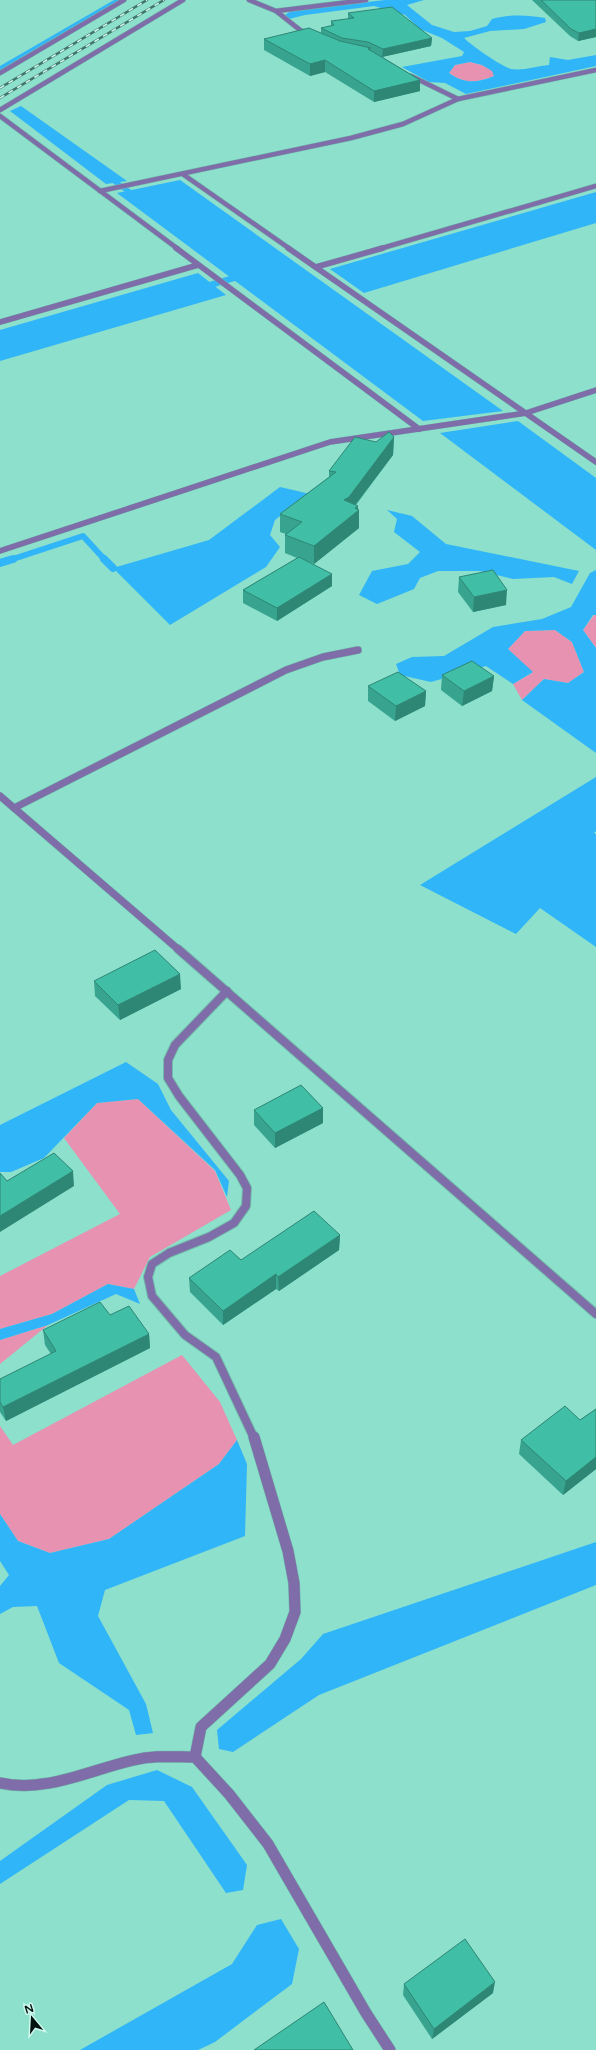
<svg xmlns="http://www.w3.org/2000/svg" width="596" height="2050" viewBox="0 0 596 2050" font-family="'Varela Round',sans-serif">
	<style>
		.green { fill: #e792b1 }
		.water { fill: #30b5f8; fill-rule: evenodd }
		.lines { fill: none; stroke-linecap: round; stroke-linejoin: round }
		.stream-far2 { stroke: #30b5f8; stroke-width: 5 }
		.stream-far1 { stroke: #30b5f8; stroke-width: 6 }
		.stream { stroke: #30b5f8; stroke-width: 8 }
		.street-far4-casing { stroke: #73bbaa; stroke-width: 5.5 }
		.street-far3-casing { stroke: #73bbaa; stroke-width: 6 }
		.street-far2-casing { stroke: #73bbaa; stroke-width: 8 }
		.street-far1-casing { stroke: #73bbaa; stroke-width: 10 }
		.street-casing { stroke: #73bbaa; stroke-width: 12 }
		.street-far4 { stroke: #7e6da9; stroke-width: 4.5 }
		.street-far3 { stroke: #7e6da9; stroke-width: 5.5 }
		.street-far2 { stroke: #7e6da9; stroke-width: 7 }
		.street-far1 { stroke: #7e6da9; stroke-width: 8 }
		.street { stroke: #7e6da9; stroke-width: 11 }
		.rail-casing { stroke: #427468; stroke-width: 2.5 }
		.rail { stroke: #d0f8ed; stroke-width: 1.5; stroke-dasharray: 5; stroke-linecap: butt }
		.wall { fill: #38a48f }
		.shaded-wall { fill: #2e8674 }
		.building { fill: #41bfa6; stroke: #2e8674 }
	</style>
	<rect width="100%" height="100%" fill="#8ce0cc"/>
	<g class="green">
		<path d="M470,62L482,65L493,71L494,76C477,83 464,84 449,73L455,65Z"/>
		<path d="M594,615H596V648L583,630Z"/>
		<path d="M555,630L572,642L584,672L568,683L544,679L522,700L513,684L532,673L508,649L525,631Z"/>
		<path d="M138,1099L215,1171L231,1210L150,1257L134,1289L108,1284L52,1314L0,1329V1276L120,1214L64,1138L97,1103Z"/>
		<path d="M48,1325L0,1364V1340Z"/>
		<path d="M182,1355L220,1402L237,1440L219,1464L109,1539L50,1553L18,1541L0,1514V1426L13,1445Z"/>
	</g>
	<g class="water">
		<path d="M385,0H424L407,5L432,25L454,32L470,31L487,26L492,19C510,14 527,15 545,18L546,22L524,29L490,31L464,38C472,46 501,66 511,69C523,71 537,66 549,65L550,57L568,60L596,55V66L466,94L445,83L429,82L402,67L462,56L464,52L442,38L420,29L405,15L374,6L305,15L289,19L285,15L291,11ZM470,62L482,65L492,71L494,76C478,83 464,84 449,73L455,65Z"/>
		<path d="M21,106L127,181L106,184L10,111Z"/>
		<path d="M180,180L503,411L423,421L117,193Z"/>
		<path d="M596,192V223L364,293L330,269Z"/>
		<path d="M198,273L226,295L0,361V330Z"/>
		<path d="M518,421L596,478V550L440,433Z"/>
		<path d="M280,487L358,505L302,499L275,520L270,535L280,547L266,567L170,625L113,568L209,540Z"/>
		<path d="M387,510L412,516L446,544L579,571L572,584L554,577L513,579L480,571H438L420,578L414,589L377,604L359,595L372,571L408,564L420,552L394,532L397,519Z"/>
		<path d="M596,570V615H593L583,630L596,648V753L522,700L544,679L568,683L584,672L572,642L555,630L525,631L508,649L533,672L513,684L486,666L431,682L400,675L396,664L412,657L444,656L493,627L542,619L571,607L590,573Z"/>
		<path d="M596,777V831L594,833L596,834V947L540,908L516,934L420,885Z"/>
		<path d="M126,1062L158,1084L171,1110L229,1181L227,1197L215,1170L138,1099L97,1103L44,1158L11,1172H0V1125Z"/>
		<path d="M108,1284L134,1289L140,1304L116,1294L48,1325L0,1340V1329L52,1314Z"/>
		<path d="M237,1440L247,1464L245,1536L105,1590L98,1616L146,1704L153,1733L136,1735L129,1710L59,1663L37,1606L13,1607L0,1614V1586L9,1575L0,1561V1514L18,1541L50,1553L109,1539L219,1464Z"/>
		<path d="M596,1542V1585L319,1695L233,1752L219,1749L217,1730L301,1659L323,1634Z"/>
		<path d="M157,1770L192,1787L247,1865L243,1890L226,1893L164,1801L129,1800L0,1884V1861L107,1785Z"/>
		<path d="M281,1919L299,1949L292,1984L215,2042L198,2050H80L232,1964L257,1925Z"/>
	</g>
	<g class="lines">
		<g class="stream-far2">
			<path d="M0,69L119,0"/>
			<path d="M107,176L131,193L139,194"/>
		</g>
		<g class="stream-far1">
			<path d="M200,288L244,275"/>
			<path d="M10,560L83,536L105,560"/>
		</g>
		<g class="stream">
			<path d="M104,559L113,568"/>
			<path d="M0,563L13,559"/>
		</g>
		<g class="street-far4-casing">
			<g id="street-far4">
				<path d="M249,0L276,11L300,30L309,34"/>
				<path d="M276,11L366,0"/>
				<path d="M0,73L124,0"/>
				<path d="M411,76L458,99"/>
				<path d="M0,110L183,0"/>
				<path d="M0,116L178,249"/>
				<path d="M184,175L290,249"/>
				<path d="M100,191L351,138L403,124L458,99L596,70"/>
				<path d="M379,249L596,186"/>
			</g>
		</g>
		<g class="street-far3-casing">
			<g id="street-far3">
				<path d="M176,248L419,429"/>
				<path d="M288,248L596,462"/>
				<path d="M316,267L383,248"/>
				<path d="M0,322L198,265"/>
				<path d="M0,551L330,442L526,413L596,390"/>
			</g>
		</g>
		<g class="street-far2-casing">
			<g id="street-far2">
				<path d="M0,796L179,950"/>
				<path d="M14,808L286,670L323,657L358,650"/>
			</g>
		</g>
		<g class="street-far1-casing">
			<g id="street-far1">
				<path d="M178,949L596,1314"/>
				<path d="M227,991L175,1045L168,1060V1078L179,1096L240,1175L247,1188L246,1206L234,1223L209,1237L169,1253L152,1264L148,1277L152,1296L185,1335L216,1357L254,1438"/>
			</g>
		</g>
		<g class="street-casing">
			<g id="street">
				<path d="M195,1757L201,1727L270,1664L285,1639L295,1612L294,1583L288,1551L254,1437"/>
				<path d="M0,1783C47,1793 89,1770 134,1760C154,1755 174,1757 195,1757L229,1794L268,1844L366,2013L390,2050"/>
			</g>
		</g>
		<use href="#street-far4" class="street-far4"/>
		<use href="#street-far3" class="street-far3"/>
		<use href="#street-far2" class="street-far2"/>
		<use href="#street-far1" class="street-far1"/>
		<use href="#street" class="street"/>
		<g class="rail-casing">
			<g id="rail">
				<path d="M0,88L147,0"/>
				<path d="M0,98L164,0"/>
			</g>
		</g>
		<use href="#rail" class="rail"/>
	</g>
	<g class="wall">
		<path d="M532,0H596V37L578,41L570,36Z"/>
		<path d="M348,13L432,38L431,46L382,57L376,53L420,80V91L374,102L325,72L310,76L264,50V39L321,33V28L331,26V21L348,19Z"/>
		<path d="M394,437L393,455L356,505L358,510H359V528L314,564L309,562L332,586L277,621L243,603V590L297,558L285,553V535L286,534L280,532V514L329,477V471L376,442Z"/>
		<path d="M459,577L506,605L473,612L458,592Z"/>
		<path d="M442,675L494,676L492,691L462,706L441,690Z"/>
		<path d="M368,686L426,691L425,706L395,721L368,701Z"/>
		<path d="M94,981L181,989L120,1020L95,996Z"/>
		<path d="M323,1108V1123L275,1148L254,1125V1110Z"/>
		<path d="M340,1235L339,1250L279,1291L276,1289L223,1325L190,1292L189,1278L241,1260Z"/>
		<path d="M110,1315L149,1334L150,1348L6,1421L0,1412V1379L51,1354L45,1345L43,1330Z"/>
		<path d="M596,1409V1469L563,1495L519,1454L521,1440L580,1420Z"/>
		<path d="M404,1984L493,1993L432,2039L403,1995Z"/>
	</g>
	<g class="shaded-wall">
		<path d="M596,29V37L578,41L579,33Z"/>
		<path d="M432,38L431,46L382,57L383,49Z"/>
		<path d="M325,60V72L310,76V64Z"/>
		<path d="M420,80V91L374,102V91Z"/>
		<path d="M394,437L393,455L348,514L344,500Z"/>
		<path d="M358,506V511L359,510V528L314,564V546Z"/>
		<path d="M332,574V586L277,621V608Z"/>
		<path d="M507,590L506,605L473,612L474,597Z"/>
		<path d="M494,676L492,691L462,706L464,691Z"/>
		<path d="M426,691L425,706L395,721L396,706Z"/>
		<path d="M180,974L181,989L120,1020L118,1005Z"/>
		<path d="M323,1108V1123L275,1148V1133Z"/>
		<path d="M73,1171L74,1186L0,1232V1216Z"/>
		<path d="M340,1235L339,1250L279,1291L278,1277Z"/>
		<path d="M276,1274V1289L223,1325V1311Z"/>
		<path d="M149,1334L150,1348L6,1421L3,1407Z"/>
		<path d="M596,1457V1469L563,1495L566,1481Z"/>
		<path d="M495,1982L493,1993L432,2039L434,2029Z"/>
	</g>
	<g class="building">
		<path d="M541,0H596V29L579,33L571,29Z"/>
		<path d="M392,7L432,38L383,49L368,42L342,38L321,28L334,25L331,21L354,18L348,13Z"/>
		<path d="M309,28L340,41L371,48L368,49L420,80L374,91L325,60L310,64L264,39Z"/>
		<path d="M389,432L394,437L349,497L344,500L358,506L355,508L359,510L314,546L285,535L302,522L280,514L336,472L329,471L355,437L376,442Z"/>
		<path d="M299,557L332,574L277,608L243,590Z"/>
		<path d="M493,570L507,590L474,597L459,577Z"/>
		<path d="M472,661L494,676L464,691L442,675Z"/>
		<path d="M398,672L426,691L396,706L368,686Z"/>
		<path d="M155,950L180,974L118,1005L94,981Z"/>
		<path d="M301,1085L323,1108L275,1133L254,1110Z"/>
		<path d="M54,1153L73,1171L0,1216V1173L7,1181Z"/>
		<path d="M314,1211L340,1235L278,1277L276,1274L223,1311L189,1278L230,1250L241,1260Z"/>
		<path d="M100,1302L110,1315L129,1306L149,1334L3,1407L0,1402V1379L56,1351L43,1330Z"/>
		<path d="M565,1406L580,1420L596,1409V1457L566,1481L521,1440Z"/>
		<path d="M465,1939L495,1982L434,2029L404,1984Z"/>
		<path d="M324,2002L353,2050H254Z"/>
	</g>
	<g transform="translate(32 2018) rotate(342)" stroke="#d0f8ed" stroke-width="3" paint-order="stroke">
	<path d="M0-3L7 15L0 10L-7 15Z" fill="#00130e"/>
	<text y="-6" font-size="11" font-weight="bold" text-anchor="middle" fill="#00130e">N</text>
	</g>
</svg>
